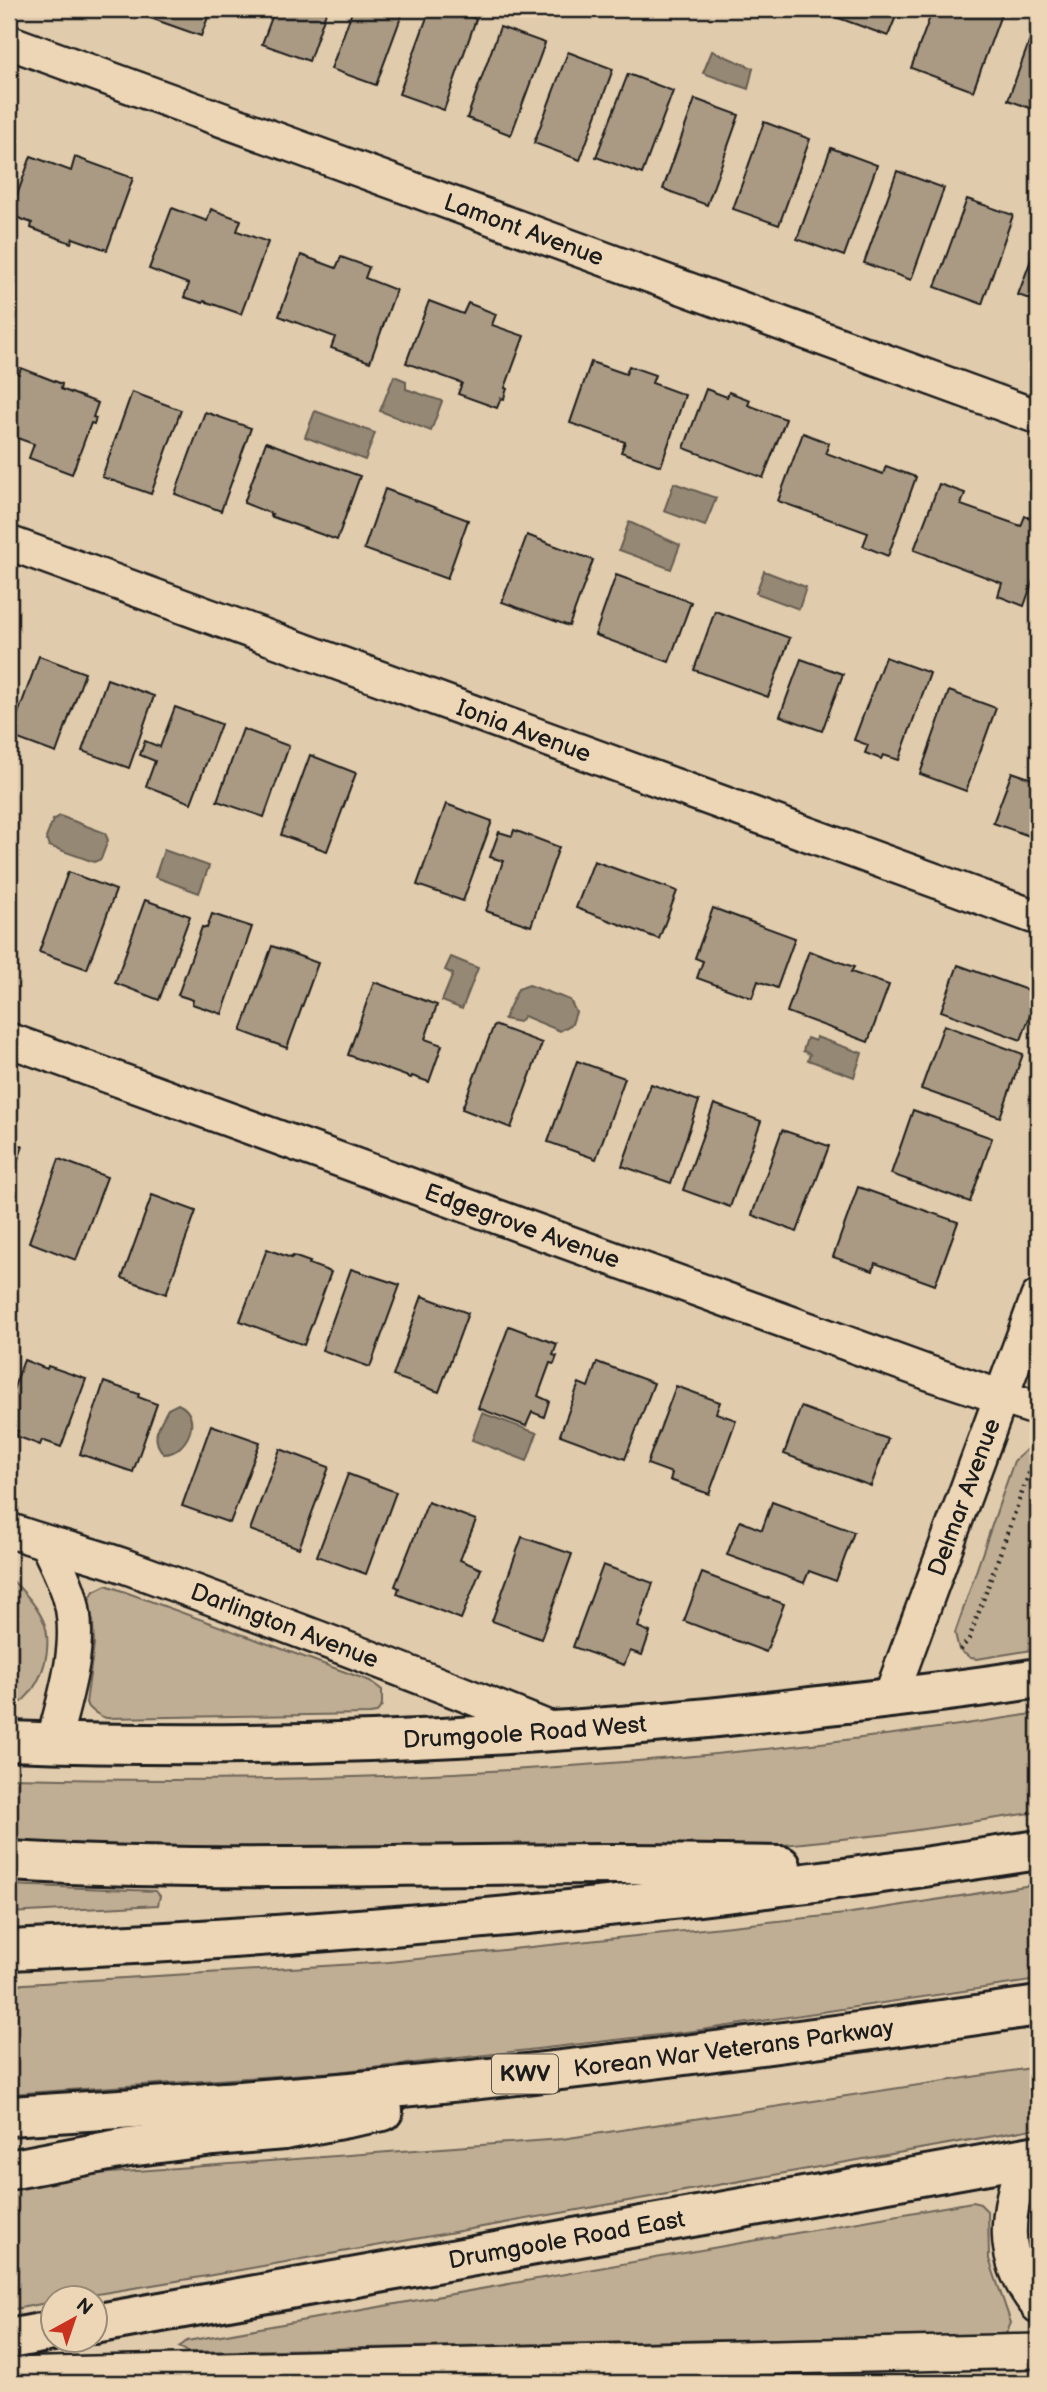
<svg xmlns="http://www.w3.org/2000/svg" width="1047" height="2392" viewBox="0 0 1047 2392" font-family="'Balsamiq Sans',sans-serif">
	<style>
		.green { fill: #c0ae94; stroke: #6e6558; stroke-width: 2 }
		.water { fill: #958874; stroke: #655d51; stroke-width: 2 }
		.building { fill: #aa9a83; stroke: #1c1c1c; stroke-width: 2 }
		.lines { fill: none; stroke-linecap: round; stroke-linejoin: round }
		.street-casing { stroke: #1c1c1c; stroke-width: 38 }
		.secondary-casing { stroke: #1c1c1c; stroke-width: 44 }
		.highway-casing { stroke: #1c1c1c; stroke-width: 44 }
		.path { stroke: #1c1c1c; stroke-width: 4.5; stroke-dasharray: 2 5; stroke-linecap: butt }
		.street { stroke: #edd6b5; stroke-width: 33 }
		.secondary { stroke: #edd6b5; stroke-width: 38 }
		.highway { stroke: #edd6b5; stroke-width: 38 }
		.labels { text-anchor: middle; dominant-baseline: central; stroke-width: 5; stroke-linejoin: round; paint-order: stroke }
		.shield { fill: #edd6b5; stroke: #5b544a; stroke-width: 2 }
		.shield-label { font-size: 23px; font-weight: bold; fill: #1c1c1c }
		.street-label { font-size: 24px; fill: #1c1c1c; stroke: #edd6b5 }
	</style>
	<rect width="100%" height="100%" fill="#e0cbac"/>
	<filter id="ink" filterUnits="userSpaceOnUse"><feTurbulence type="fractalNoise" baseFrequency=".0143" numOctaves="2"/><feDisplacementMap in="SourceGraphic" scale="14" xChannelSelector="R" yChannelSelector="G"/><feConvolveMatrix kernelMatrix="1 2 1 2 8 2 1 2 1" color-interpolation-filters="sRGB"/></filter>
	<g filter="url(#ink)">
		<g class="green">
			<path d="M1038,1449V1649L977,1659L971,1658L959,1650L955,1633L1014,1461L1026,1450Z"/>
			<path d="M9,1577C22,1590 35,1603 43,1620C56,1648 39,1698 9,1709Z"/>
			<path d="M106,1585L370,1681L382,1690V1706L376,1713L370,1714L106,1718C97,1715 91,1711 86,1703L94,1645L93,1621L88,1602L94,1591Z"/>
			<path d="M1038,1713V1812L890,1834L753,1848L9,1849V1778C353,1787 698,1767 1038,1713Z"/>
			<path d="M1038,1884V1980L694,2031L336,2072L9,2094V1985L389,1962L845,1914Z"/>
			<path d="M9,1885L156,1891L160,1896L158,1905L9,1913Z"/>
			<path d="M1038,2067V2128L207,2276L79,2297L52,2298V2302L9,2310V2185L43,2178L562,2139Z"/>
			<path d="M972,2202L980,2204L988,2212L989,2259L1011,2323L1007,2332L1001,2337L717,2340L189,2352L179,2347L187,2341Z"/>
		</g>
		<g class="water">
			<path d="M712,51L753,68L748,89L703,73Z"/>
			<path d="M394,376L406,381V389L442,401L431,431L380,411Z"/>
			<path d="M315,411L375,433L365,460L305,437Z"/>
			<path d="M674,483L716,498L705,526L664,511Z"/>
			<path d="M629,522L680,545L671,569L619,550Z"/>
			<path d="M764,571L806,587L799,609L756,593Z"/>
			<path d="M60,816L105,833L108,840L101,859L94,862L49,846L46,838L53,820Z"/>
			<path d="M164,850L209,866L199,893L155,877Z"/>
			<path d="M451,957L478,968L462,1009L442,1001L453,974L445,970Z"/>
			<path d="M529,985L570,1000L576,1012L572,1024L560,1031L524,1016L519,1022L504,1019L518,989Z"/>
			<path d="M816,1037L862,1053L854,1077L808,1060L810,1054L803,1051L807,1038L815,1041Z"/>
			<path d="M178,1404C205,1416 186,1454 164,1454C149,1438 159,1426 168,1409Z"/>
			<path d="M482,1413L537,1433L527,1461L472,1440Z"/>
		</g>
		<g class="building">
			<path d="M125,9H211L201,36Z"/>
			<path d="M275,9H327L309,61L262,44Z"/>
			<path d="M353,9H404L376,85L331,69Z"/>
			<path d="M430,9H447L476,19L444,110L399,94Z"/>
			<path d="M814,9H899L888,36Z"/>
			<path d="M933,9H1003L973,91L911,68Z"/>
			<path d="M1038,18V111L1008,100Z"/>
			<path d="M500,27L545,43L511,135L467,118Z"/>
			<path d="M568,52L613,69L580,160L534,143Z"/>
			<path d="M628,74L673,91L642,174L596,157Z"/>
			<path d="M695,99L739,115L707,205L663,189Z"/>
			<path d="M764,122L810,139L779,225L733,209Z"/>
			<path d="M831,148L877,165L844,256L797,239Z"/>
			<path d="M31,156L71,171L75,157L133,178L107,250L73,238L71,243L31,228L32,223L10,215Z"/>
			<path d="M897,171L944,188L911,280L864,263Z"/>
			<path d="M967,199L1013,215L982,304L935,287Z"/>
			<path d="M172,208L207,221L211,209L241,220L237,231L268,242L241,314L204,301L203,303L184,297L189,284L149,269Z"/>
			<path d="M1038,241V302L1018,295Z"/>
			<path d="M301,255L336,268L341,257L369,267L365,278L396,290L370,362L331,348L335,337L279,316Z"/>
			<path d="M429,301L463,314L468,303L496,314L492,325L524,336L505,388L507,389L505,394L504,399L501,398L497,408L458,394L462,383L406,363Z"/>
			<path d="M591,362L626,374L629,366L655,375L652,383L685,395L661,466L621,452L625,442L570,423Z"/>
			<path d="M21,368L62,384L61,389L98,403L93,417L96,418L94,424L91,423L72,474L29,458L34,444L9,435V370L19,374Z"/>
			<path d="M706,389L727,397L729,392L750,400L748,405L786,419L763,478L684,448Z"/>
			<path d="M132,392L181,410L151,494L102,477Z"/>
			<path d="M205,412L251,428L221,511L175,494Z"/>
			<path d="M803,433L829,443L826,453L883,474L886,466L916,477L888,556L863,546L868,533L778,501Z"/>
			<path d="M266,442L360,476L337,540L270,516L272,514L244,503Z"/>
			<path d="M939,484L965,493L961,505L1021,526L1025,516L1038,521V566L1024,606L998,596L1002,583L914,550Z"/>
			<path d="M385,489L468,520L447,579L364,549Z"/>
			<path d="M527,535L593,560L569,626L502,602Z"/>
			<path d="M616,575L691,602L669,662L595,635Z"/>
			<path d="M715,611L790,638L768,697L694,670Z"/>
			<path d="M39,656L85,673L56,753L10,736Z"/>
			<path d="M885,657L930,673L899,760L883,755L881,759L865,753L868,745L854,740Z"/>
			<path d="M801,659L843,674L822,731L780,716Z"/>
			<path d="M107,679L154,696L129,768L82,751Z"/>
			<path d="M949,691L996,708L966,791L920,774Z"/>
			<path d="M175,707L221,724L191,803L146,786L155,761L140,755L145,741L160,747Z"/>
			<path d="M243,729L289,746L264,817L217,801Z"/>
			<path d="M310,755L356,773L327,851L281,835Z"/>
			<path d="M1012,772L1038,781V839L993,823Z"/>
			<path d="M446,804L492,821L463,901L417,885Z"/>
			<path d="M514,830L559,847L531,926L486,911L503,861L490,857L499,832L512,836Z"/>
			<path d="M594,861L677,891L659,939L576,908Z"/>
			<path d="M68,872L116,890L87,969L39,952Z"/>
			<path d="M145,900L190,916L159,1000L115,983Z"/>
			<path d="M713,908L795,938L777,988L758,981L752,998L697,978L703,961L695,958Z"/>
			<path d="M212,914L252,927L222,1014L192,1004L193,1000L178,995L202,927L207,928Z"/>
			<path d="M272,946L318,963L287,1048L241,1031Z"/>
			<path d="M809,951L854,967L851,972L889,985L868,1042L787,1012Z"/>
			<path d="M958,965L1038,994L1021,1040L941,1011Z"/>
			<path d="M374,982L437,1005L425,1039L442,1045L429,1082L412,1076L411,1078L348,1055Z"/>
			<path d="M494,1025L542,1043L511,1128L462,1109Z"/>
			<path d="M944,1025L1023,1054L1000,1117L921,1089Z"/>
			<path d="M577,1061L625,1078L596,1159L548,1142Z"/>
			<path d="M651,1084L699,1101L671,1183L622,1166Z"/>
			<path d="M714,1104L761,1121L730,1207L683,1190Z"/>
			<path d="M913,1110L992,1138L970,1202L891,1174Z"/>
			<path d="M782,1130L829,1146L797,1232L752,1215Z"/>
			<path d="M9,1141L23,1146L9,1185Z"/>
			<path d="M59,1159L107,1177L76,1260L29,1242Z"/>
			<path d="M858,1187L958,1222L935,1285L875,1263L873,1271L833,1257Z"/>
			<path d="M152,1195L196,1211L166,1294L122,1278Z"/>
			<path d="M267,1249L291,1258L293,1256L310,1262L309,1264L331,1272L304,1345L240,1321Z"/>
			<path d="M351,1269L400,1285L370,1367L322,1350Z"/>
			<path d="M422,1296L468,1313L439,1392L393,1376Z"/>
			<path d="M509,1326L557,1344L553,1355L557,1356L554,1364L550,1363L538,1396L549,1401L544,1417L532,1412L526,1426L478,1408Z"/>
			<path d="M24,1360L47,1369L48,1366L86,1379L61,1447L42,1440L40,1445L16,1436L18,1431L9,1428V1401Z"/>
			<path d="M597,1362L654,1383L625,1459L560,1435L579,1383L588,1387Z"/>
			<path d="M104,1382L139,1394L138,1397L157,1404L133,1472L80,1454Z"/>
			<path d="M676,1386L720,1402L716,1413L736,1420L709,1494L670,1480L672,1473L647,1464Z"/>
			<path d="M801,1407L888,1439L871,1486L784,1454Z"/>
			<path d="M211,1425L260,1442L230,1523L182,1506Z"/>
			<path d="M280,1449L329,1467L299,1548L250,1530Z"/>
			<path d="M348,1474L396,1492L366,1574L317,1556Z"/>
			<path d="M428,1502L476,1520L460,1560L481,1569L461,1619L397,1594L399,1588L395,1586Z"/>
			<path d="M772,1502L854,1532L836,1581L809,1571L804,1583L727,1555L740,1521L762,1530Z"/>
			<path d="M522,1537L572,1554L541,1639L492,1621Z"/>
			<path d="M603,1565L653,1583L638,1627L650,1632L642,1655L630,1651L624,1665L573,1647Z"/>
			<path d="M702,1573L784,1604L766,1652L684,1621Z"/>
		</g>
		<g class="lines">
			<g class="street-casing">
				<g id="street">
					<path id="s1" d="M9,42L1038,417"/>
					<path id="s2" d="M9,543L1038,918"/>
					<path id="s3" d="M9,1040L926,1372L1038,1409"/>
					<path id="s4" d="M9,1530C49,1545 90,1553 130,1568C273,1620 415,1674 556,1731"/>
					<path d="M47,1544C55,1560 63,1576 69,1594C84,1642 65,1696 53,1743"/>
					<path id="s5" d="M890,1698L1038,1297"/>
					<path d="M1025,2157C1006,2213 998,2257 1038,2306"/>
					<path d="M9,2375L1038,2351"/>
				</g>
			</g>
			<g class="secondary-casing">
				<g id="secondary">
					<path id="s6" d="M9,1741C274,1751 539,1738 802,1708C881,1699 960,1691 1038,1678"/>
					<path id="s7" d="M94,2324L1038,2155"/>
					<path d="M9,2339L52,2331"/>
				</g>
			</g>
			<g class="highway-casing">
				<g id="highway">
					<path d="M9,1861C211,1873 414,1864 617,1864C671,1864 726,1865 781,1866"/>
					<path d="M9,1950C267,1939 525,1918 782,1886C868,1876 953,1863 1038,1850"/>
					<path id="s8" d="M9,2116C123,2109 238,2102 351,2092C581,2071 810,2040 1038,2006"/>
					<path d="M9,2170L129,2147L214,2136L284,2130L383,2111"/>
				</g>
			</g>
			<path class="path" d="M960,1650L969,1639L1036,1454"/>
			<use href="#street" class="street"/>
			<use href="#secondary" class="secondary"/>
			<use href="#highway" class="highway"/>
		</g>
	</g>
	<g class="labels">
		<rect class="shield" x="492" y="2054.5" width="66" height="39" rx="5"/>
		<g class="shield-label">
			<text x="525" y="2074">KWV</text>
		</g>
		<g class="street-label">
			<text stroke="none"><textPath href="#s1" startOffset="548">Lamont Avenue</textPath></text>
			<text stroke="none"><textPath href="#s2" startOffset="548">Ionia Avenue</textPath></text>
			<text stroke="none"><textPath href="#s3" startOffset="546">Edgegrove Avenue</textPath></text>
			<text stroke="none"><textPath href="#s5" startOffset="214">Delmar Avenue</textPath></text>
			<text stroke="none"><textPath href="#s4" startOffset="292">Darlington Avenue</textPath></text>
			<text stroke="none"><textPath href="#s6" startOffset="516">Drumgoole Road West</textPath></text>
			<text stroke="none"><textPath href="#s8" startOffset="728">Korean War Veterans Parkway</textPath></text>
			<text stroke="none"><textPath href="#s7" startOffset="480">Drumgoole Road East</textPath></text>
		</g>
	</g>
	<rect width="1047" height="2392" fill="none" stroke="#edd6b5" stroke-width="35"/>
	<rect x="18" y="18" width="1012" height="2357" fill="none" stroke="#1c1c1c" stroke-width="2.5" filter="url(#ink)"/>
	<g transform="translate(74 2319) rotate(40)"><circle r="33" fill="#edd6b5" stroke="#998c78" stroke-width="2"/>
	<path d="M0-5L12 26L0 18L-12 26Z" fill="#c8321e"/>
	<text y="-10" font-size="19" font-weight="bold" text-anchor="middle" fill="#1c1c1c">N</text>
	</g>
</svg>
